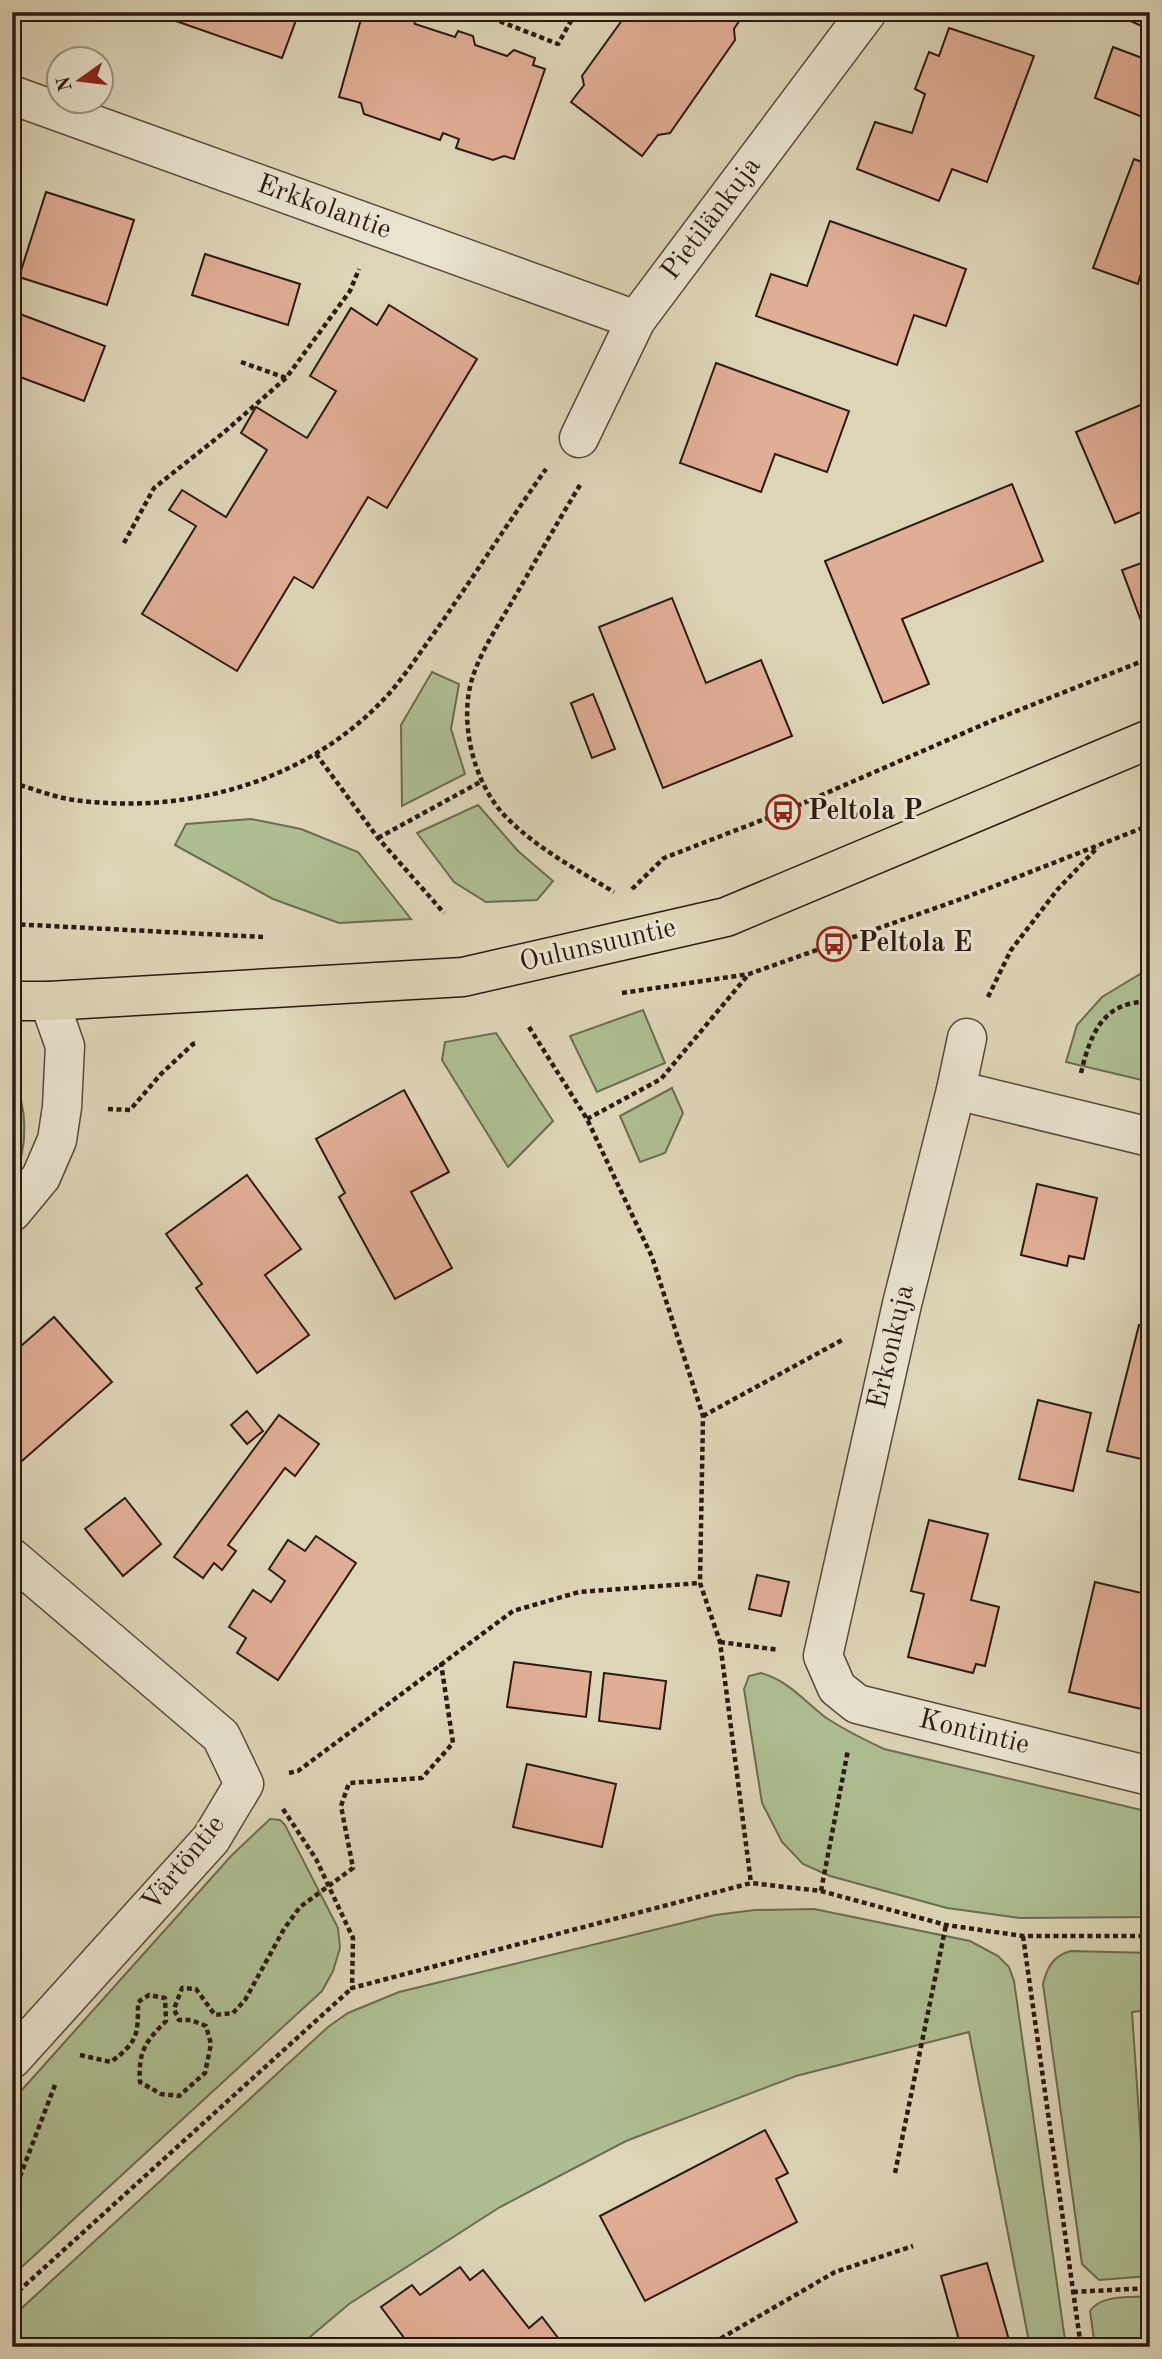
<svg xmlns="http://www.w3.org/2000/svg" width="1162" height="2359" viewBox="0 0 1162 2359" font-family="'Old Standard TT',serif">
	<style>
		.green { fill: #adbe92; stroke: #6c6c52; stroke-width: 2 }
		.building { fill: #e0ad95; stroke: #2b1912; stroke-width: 2 }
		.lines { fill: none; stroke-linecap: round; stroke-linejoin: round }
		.minor-casing { stroke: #58483b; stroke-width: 41 }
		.major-casing { stroke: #2b1912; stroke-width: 41 }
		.path { stroke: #2b1912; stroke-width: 4.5; stroke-dasharray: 5 3.5; stroke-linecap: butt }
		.minor { stroke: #e9e4d0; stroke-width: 38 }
		.major { stroke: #ddd5b7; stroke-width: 38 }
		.labels { text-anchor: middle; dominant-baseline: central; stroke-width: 6; stroke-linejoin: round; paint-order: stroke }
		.street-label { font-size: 28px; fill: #2b1912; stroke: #e9e4d0 }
		.poi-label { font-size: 28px; font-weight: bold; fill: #2b1912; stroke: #e9e4d0; text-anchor: start }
	</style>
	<rect width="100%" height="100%" fill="#ddd5b7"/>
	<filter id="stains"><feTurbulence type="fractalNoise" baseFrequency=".00286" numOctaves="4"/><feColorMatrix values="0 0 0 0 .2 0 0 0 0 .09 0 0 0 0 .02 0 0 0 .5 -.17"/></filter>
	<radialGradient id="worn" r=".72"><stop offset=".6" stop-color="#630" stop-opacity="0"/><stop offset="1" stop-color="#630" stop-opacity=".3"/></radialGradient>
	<g class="green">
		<path d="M432,672L459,684L451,729L465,774L402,806L401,725Z"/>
		<path d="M478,805L518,851L553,881L537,900L486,902L454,882L417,833Z"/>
		<path d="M251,819L301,829L358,852L411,919L339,923L273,899L175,845L186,824Z"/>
		<path d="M1150,968V1082L1066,1062L1077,1025L1102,997Z"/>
		<path d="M643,1010L665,1063L597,1092L570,1036Z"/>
		<path d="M496,1033L553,1121L508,1167L442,1060L445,1042Z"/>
		<path d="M12,1072C27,1107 30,1146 12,1181Z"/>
		<path d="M672,1088L683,1113L665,1153L640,1162L620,1116Z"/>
		<path d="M761,1673C789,1681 803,1700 825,1717C844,1730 863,1739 884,1749L1150,1812V1917L1020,1918L947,1908L830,1876L803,1864L782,1842L762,1803L744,1689L749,1676Z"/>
		<path d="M270,1819L280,1820L285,1825L338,1928L340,1948L333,1971L322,1991L12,2276V2101L232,1855Z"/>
		<path d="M814,1909L970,1941L998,1956L1009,1967L1014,1981L1066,2347H1030L969,2032L796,2076L626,2141L500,2207L349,2304L298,2347H12V2317L328,2027L348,2013L399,1992L715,1915L755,1910Z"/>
		<path d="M1071,1951L1150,1953V2010L1132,2012L1150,2276L1099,2280L1082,2264L1043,1984C1047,1967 1054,1955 1071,1951Z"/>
		<path d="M1150,2296V2347H1095L1090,2311C1101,2294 1131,2298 1150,2296Z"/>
	</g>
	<g class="building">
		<path d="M150,12H299L282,58Z"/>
		<path d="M363,12H382L398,17L399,12H402L413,16L415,24L455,37L458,31L473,36L475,45L507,56L514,50L535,58L533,65L545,69L514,159L504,156L493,160L456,148L459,139L443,133L440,140L364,114L361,103L339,97Z"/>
		<path d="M540,12H564L562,19Z"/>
		<path d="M628,12H745L734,29L735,40L670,133L658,135L642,156L571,102L584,85L582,76Z"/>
		<path d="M1111,12H1150V30Z"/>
		<path d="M949,28L1034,56L987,182L952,169L939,201L857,169L875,122L912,133L925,94L915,89L929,52L939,56Z"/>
		<path d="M1113,47L1150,61V120L1095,98Z"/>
		<path d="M1134,159L1150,165V280L1140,276L1138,284L1093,268Z"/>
		<path d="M46,192L134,220L107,305L19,277Z"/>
		<path d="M830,221L966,269L946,326L914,315L897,365L756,316L771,274L807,286Z"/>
		<path d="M205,254L300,284L288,325L192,295Z"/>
		<path d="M389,305L477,359L387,508L368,497L313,588L294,577L237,671L142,614L196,526L169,510L182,490L226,517L267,450L241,433L256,407L307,438L336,391L310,376L351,308L377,325Z"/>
		<path d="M12,311L105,346L84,401L12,374Z"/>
		<path d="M716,363L849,411L827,472L775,454L761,492L680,463Z"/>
		<path d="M1150,401V508L1115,523L1076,432Z"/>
		<path d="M12,423L21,426L12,452Z"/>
		<path d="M12,466L21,469L12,492Z"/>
		<path d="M1012,484L1043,561L902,619L929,684L883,703L825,561Z"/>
		<path d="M1150,560V618L1141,621L1122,570Z"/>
		<path d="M672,598L706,683L761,660L792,736L663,788L599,627Z"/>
		<path d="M593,694L615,749L592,758L571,703Z"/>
		<path d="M404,1090L449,1172L411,1192L452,1268L395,1299L339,1197L345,1193L316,1139Z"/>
		<path d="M247,1175L301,1249L265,1275L309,1335L257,1373L196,1288L202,1284L166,1234Z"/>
		<path d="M1037,1184L1097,1198L1084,1259L1069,1256L1067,1266L1021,1255Z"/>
		<path d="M54,1317L112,1382L15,1467L12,1463V1354Z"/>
		<path d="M1139,1325L1150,1328V1461L1107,1451Z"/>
		<path d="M1038,1400L1091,1413L1073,1491L1019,1479Z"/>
		<path d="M247,1411L263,1431L247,1444L231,1425Z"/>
		<path d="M279,1415L319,1444L295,1476L285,1468L228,1545L236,1551L222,1570L214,1563L203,1578L174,1557Z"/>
		<path d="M125,1498L161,1544L123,1576L85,1529Z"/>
		<path d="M929,1520L988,1534L971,1600L999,1607L985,1666L976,1664L973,1673L908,1657L924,1594L911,1591Z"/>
		<path d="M316,1536L356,1563L278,1680L237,1653L246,1638L229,1627L253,1590L271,1602L285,1581L269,1569L288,1540L305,1551Z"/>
		<path d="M757,1575L789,1582L781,1616L749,1609Z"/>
		<path d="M1095,1582L1150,1595V1711L1069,1692Z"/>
		<path d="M514,1662L591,1672L586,1717L507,1707Z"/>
		<path d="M604,1673L666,1681L660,1729L599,1721Z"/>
		<path d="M527,1764L616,1784L602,1847L513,1827Z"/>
		<path d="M765,2130L788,2173L776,2179L797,2222L645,2301L600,2216Z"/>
		<path d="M987,2263L1011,2347H961L941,2276Z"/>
		<path d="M460,2267L470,2280L483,2270L529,2328L542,2317L565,2347H411L381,2307L412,2285L420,2295Z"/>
	</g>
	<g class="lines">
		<g class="minor-casing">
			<g id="minor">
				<path d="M12,95L636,320"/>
				<path d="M579,438L636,320L867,12"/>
				<path d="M967,1038L956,1090L902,1304L823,1656L837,1688L857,1704L1150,1776"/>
				<path d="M956,1090L1150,1137"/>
				<path d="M12,1212L41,1177L57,1140L62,1107L65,1046L49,1001"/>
				<path d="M12,1558L221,1736L244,1784L211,1839L12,2059"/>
			</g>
		</g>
		<g class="major-casing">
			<path id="major" d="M12,1001H49L463,977L726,917L1150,739"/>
		</g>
		<g class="path">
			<path d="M476,12L558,44L576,12"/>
			<path d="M241,362L286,378"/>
			<path d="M580,485C557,523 535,562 513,600C499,624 482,649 473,676C458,720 473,782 505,816C536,848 576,869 614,892"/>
			<path d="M124,543L154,488L222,434L286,378L350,291L359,269"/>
			<path d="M316,754L378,838L444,913"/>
			<path d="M12,783C32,788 53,797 74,800C185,815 305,783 384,699C402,680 417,657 432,636C471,581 507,524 546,469"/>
			<path d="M378,838L482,781"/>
			<path d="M632,889L664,858L783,812L989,722L1150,658"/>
			<path d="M12,924L263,937"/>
			<path d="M622,993L749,974L964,898L1150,825"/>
			<path d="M988,997L1011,950L1058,889L1098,847"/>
			<path d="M529,1027L587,1119L652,1257L703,1416L700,1583L720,1642L751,1883"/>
			<path d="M1081,1073C1090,1035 1103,1000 1150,1002"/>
			<path d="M108,1109L130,1110L161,1074L193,1044L197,1043"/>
			<path d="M587,1119L661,1079L748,975"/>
			<path d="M703,1416L844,1339"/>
			<path d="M720,1642L779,1650"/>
			<path d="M289,1773L298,1771L513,1611L579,1592L700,1583"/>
			<path d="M283,1809L316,1859L353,1938L352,1988L751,1883L821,1891L946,1925L1023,1936H1150"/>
			<path d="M821,1891L848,1750"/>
			<path d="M1023,1936L1081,2347"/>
			<path d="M80,2055L111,2062C138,2041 138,2036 138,2002L149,1995L165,1998L166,2021C145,2042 138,2052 140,2082L161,2094L179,2096L205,2073L211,2044L206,2026L191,2020H179L174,2009L182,1988L196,1989L215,2015L233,2013L245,2000L284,1929L300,1907L353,1868L341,1806L349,1783L422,1778L453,1743L441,1663"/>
			<path d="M895,2173L946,1925"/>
			<path d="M12,2210L19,2179L55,2085"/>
			<path d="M1073,2292L1150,2288"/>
			<path d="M12,2297L352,1988"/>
			<path d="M706,2347L835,2272L913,2246"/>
		</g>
		<use href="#minor" class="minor"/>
		<use href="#major" class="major"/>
	</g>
	<defs>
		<g id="bus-ring" transform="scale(1.75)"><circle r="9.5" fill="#e9e4d0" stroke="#8f2418" stroke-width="1.5"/><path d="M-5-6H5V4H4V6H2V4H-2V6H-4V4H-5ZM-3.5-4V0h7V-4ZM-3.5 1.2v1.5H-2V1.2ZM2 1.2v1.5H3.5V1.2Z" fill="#8f2418"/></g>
	</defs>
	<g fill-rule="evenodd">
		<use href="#bus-ring" x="783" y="812"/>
		<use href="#bus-ring" x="834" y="944"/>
	</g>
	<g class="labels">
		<g class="street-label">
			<text transform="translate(324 208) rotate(20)">Erkkolantie</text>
			<text transform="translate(712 219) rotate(-53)">Pietilänkuja</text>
			<text transform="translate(598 946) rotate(-13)">Oulunsuuntie</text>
			<text transform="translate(892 1347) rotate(-77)">Erkonkuja</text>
			<text transform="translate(974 1733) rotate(14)">Kontintie</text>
			<text transform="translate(184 1864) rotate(-51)">Värtöntie</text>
		</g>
		<g class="poi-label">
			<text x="808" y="812">Peltola P</text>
			<text x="858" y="944">Peltola E</text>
		</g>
	</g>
	<rect width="1162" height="2359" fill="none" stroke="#ddd5b7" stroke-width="42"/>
	<rect x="14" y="14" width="1134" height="2331" fill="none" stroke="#2b1912" stroke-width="3.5"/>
	<rect x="21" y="21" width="1120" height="2317" fill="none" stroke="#2b1912" stroke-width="2"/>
	<g transform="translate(80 80) rotate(256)"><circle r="33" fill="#e9e4d0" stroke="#9d9384" stroke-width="2"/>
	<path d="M0-5L12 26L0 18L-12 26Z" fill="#8f2418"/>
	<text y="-10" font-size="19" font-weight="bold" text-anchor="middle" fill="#2b1912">N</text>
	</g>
	<rect width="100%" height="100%" filter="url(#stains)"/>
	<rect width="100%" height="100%" fill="url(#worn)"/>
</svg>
